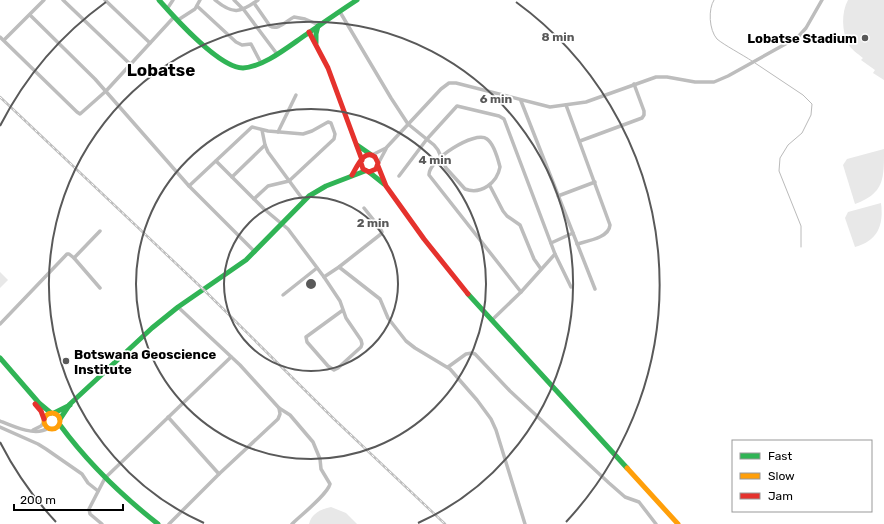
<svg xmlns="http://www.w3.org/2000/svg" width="884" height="524" viewBox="0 0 884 524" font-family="Rubik,sans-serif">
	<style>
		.green { fill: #e8e8e8 }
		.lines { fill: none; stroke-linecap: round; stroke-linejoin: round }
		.stream { stroke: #bababa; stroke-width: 1 }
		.street { stroke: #bdbdbd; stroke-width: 3.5 }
		.fast { stroke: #30b455; stroke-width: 5 }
		.slow { stroke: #ff9f0a; stroke-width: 5 }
		.jam { stroke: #e5322d; stroke-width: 5 }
		.rail-casing { stroke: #bdbdbd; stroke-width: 2.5 }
		.rail { stroke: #fff; stroke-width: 1; stroke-dasharray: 3; stroke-linecap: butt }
		.ring { fill: none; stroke: #595959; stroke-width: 2 }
		.poi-dot { fill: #595959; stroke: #fff; stroke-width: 1.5 }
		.labels { text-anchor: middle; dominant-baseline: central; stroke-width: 3.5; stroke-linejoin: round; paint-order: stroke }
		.poi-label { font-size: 13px; font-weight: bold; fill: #000; stroke: #fff; text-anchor: end }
		.district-label { font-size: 17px; font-weight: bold; fill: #000; stroke: #fff }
		.centre { fill: #595959; stroke: #fff; stroke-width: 2 }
		.ring-label { font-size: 12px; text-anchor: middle; font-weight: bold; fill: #595959; stroke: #fff; stroke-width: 3.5; stroke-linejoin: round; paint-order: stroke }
	</style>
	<rect width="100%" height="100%" fill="#fff"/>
	<g class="green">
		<path d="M848,0H884V80L873,73L875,70L861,60L863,58C858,54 851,49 848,44C842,31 841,13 848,0Z"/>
		<path d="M884,149C884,180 884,193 855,204L843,165L847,159Z"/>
		<path d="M881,203C884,226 877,241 855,247L845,218L848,212Z"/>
		<path d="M0,272L8,280L0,288Z"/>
		<path d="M331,507L346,513L357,524H309C311,514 321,509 331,507Z"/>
	</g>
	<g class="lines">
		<g class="stream">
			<path d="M714,0C708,9 709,30 717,39C724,45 743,55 752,61"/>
			<path d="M755,63L803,95L812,104L811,115L802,133L788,145L780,158L779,171L801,226V247"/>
		</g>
		<g class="street">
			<path d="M63,0L130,64"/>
			<path d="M105,0L150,43"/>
			<path d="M215,0C233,15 240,13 258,0"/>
			<path d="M234,0L244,10L277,54"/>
			<path d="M254,3L270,26C278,31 286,21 294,17L305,19L319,25"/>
			<path d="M197,6L236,42L242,45L251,44L261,63"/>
			<path d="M167,9L173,0"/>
			<path d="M340,12L391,98L408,124L434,145L438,150L446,168L465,189C481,195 497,183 500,167C498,159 494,144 487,139C475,130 428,160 429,175L521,292"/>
			<path d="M30,15L95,79L189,186L255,252"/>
			<path d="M178,20L195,9L200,0"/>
			<path d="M0,37L77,112L80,114L106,91L174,17"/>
			<path d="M4,40L44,0"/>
			<path d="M521,101L595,289"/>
			<path d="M566,105L610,225C609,238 587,241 577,244"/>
			<path d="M262,130L265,145L268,152L304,201"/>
			<path d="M278,132L296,95"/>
			<path d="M580,141L642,118L644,115V111L634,84"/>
			<path d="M372,155L386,148L441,89L449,83H456L550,107L586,102L656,77H667L695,82H714L728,76L798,37L806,28L822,0"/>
			<path d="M216,161L264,209L288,229L324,277L340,301L346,318L361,340L362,344L361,347L338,368L334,370L328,366L307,342L306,337L343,310"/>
			<path d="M379,162L386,149"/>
			<path d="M399,176L427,139L457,106L499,116L504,119L555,254L521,292L492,320"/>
			<path d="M232,177L265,145"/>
			<path d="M189,186L252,127L268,131L303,134L312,131L328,122L331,123L335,134L334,139L289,181L268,186L254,199"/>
			<path d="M490,186L503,211L507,216L520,225L534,259L541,269"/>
			<path d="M558,196L595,182"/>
			<path d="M551,243L573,233"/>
			<path d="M555,254L571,287"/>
			<path d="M74,258L100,231"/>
			<path d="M339,267L380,299L388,318L406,341L415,348L450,369L477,400L491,419L496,430L525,524"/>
			<path d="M324,277L339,267L381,234L382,232L380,228L364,208"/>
			<path d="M283,295L317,268"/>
			<path d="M0,324L67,254H69L74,258L100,288"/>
			<path d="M448,367L466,354L472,353L475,354L510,391L609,483L625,497L639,502L656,524"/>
			<path d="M279,408L290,415L313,442L320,459L321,469L330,484C327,495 301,515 292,524"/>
			<path d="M168,417L219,474"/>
			<path d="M0,421C12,426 36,437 48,428"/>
			<path d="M0,427L38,444L46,449L82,474L88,483L98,491"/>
			<path d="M33,430L41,426L44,422"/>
			<path d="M102,524L90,514L89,509L105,478L231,357"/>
			<path d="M169,524L219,474L278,419L280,414L279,408L240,365L178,307"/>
		</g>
		<g class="fast">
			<path d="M159,0C175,18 219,68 243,68C264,67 289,46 307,34C323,23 340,11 357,0"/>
			<path d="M316,43V34L318,26"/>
			<path d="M357,145L370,154"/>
			<path d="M369,172L384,184"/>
			<path d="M468,294L627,468"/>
			<path d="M0,358L39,403L51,413"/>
			<path d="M54,413L70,405"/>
			<path d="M60,419L70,404L152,328L178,307L246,260L309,196L326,186L365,171"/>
			<path d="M60,425C88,463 121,495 158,524"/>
		</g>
		<g class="slow">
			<circle cx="52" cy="421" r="8"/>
			<path d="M627,468L678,524"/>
		</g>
		<g class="jam">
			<path d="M309,32L328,68L362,160"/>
			<path d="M378,166L386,186L424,239L468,294"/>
			<path d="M352,175C357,167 364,148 375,157L378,163L376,169L369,172L363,169L361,163"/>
			<path d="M35,404L41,411L44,419"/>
		</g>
		<g class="rail-casing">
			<path id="rail" d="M0,97L204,290L334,419L445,524"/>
		</g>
		<use href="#rail" class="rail"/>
	</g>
	<g class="ring">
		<circle cx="311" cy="284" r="87"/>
		<circle cx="311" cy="284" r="175"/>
		<path d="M204 523A262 262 0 1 1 418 523"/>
		<path d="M56 522A349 349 0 0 1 0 442M0 126A349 349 0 0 1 106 2M516 2A349 349 0 0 1 566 522"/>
	</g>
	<g class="poi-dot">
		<circle cx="865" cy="38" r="4"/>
		<circle cx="66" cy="361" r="4"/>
	</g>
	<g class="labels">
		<g class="poi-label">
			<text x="857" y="38">Lobatse Stadium</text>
			<text x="74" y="354" text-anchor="start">Botswana Geoscience<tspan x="74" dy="15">Institute</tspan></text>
		</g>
		<g class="district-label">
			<text x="161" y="70">Lobatse</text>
		</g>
	</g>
	<circle cx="311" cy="284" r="6" class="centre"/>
	<g class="ring-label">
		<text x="558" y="41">8 min</text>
		<text x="496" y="103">6 min</text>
		<text x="435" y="164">4 min</text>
		<text x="373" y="227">2 min</text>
	</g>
	<rect x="732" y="440" width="140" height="72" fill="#ffffff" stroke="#999999"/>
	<rect x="740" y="453" width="20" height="6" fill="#30b455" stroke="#999999"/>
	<text x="768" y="460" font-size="12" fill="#000000">Fast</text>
	<rect x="740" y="473" width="20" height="6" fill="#ff9f0a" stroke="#999999"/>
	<text x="768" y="480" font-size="12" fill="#000000">Slow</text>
	<rect x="740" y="493" width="20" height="6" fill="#e5322d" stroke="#999999"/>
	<text x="768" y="500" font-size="12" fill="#000000">Jam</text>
	<path d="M14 504v6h109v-6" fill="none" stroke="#000000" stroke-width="2"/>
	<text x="20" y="504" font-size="12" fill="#000000" stroke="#ffffff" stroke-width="3" paint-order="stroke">200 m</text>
</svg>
